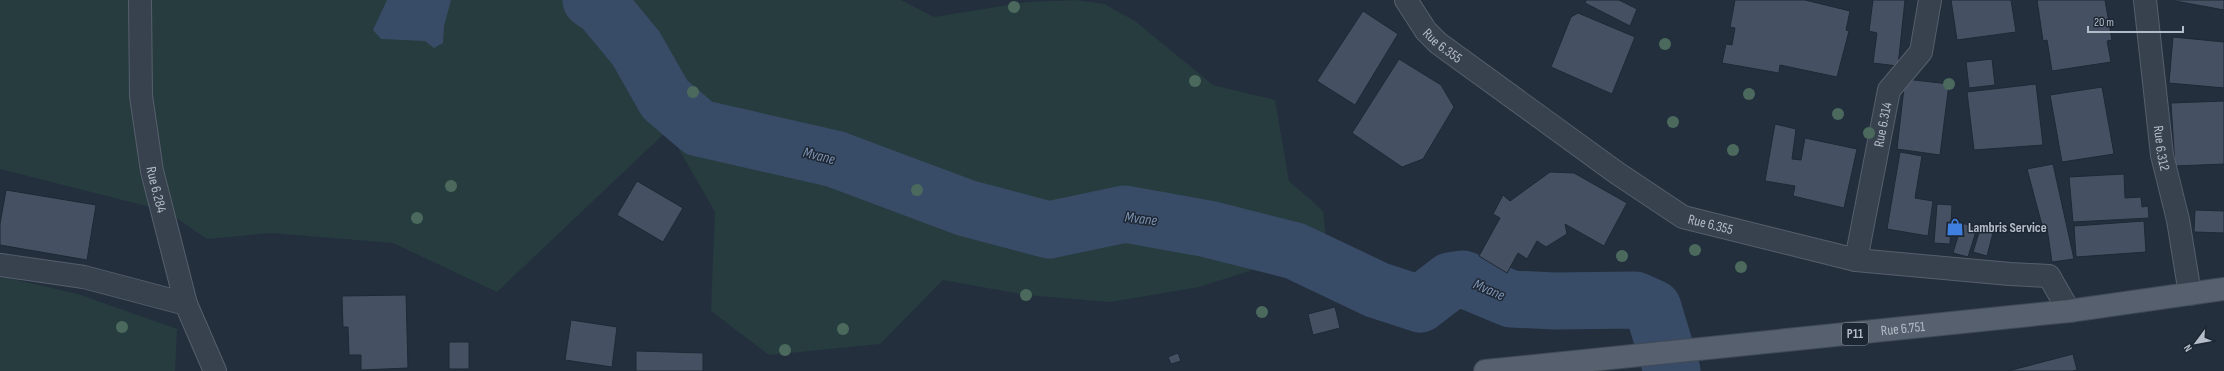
<svg xmlns="http://www.w3.org/2000/svg" width="2224" height="371" viewBox="0 0 2224 371" font-family="'Sofia Sans Condensed',sans-serif">
	<style>
		.green { fill: #263c3f }
		.water { fill: #394c67 }
		.lines { fill: none; stroke-linecap: round; stroke-linejoin: round }
		.river { stroke: #394c67; stroke-width: 57 }
		.building { fill: #455162; stroke: #1f2835 }
		.minor-casing { stroke: #565f6c; stroke-width: 24 }
		.tertiary-casing { stroke: #565f6c; stroke-width: 24 }
		.primary-casing { stroke: #414a57; stroke-width: 24 }
		.minor { stroke: #38414e; stroke-width: 22 }
		.tertiary { stroke: #38414e; stroke-width: 22 }
		.primary { stroke: #56606e; stroke-width: 22 }
		.tree { fill: #4b6a5d }
		.labels { text-anchor: middle; dominant-baseline: central; stroke-width: 3; stroke-linejoin: round; paint-order: stroke }
		.shield { fill: #1d2633; stroke: #878f9c; stroke-width: 1 }
		.shield-label { font-size: 13px; font-weight: bold; fill: #b4bcc9 }
		.street-label { font-size: 14px; fill: #b4bcc9; stroke: #1d2633 }
		.poi-label { font-size: 14px; font-weight: bold; fill: #b4bcc9; stroke: #1d2633; text-anchor: start }
		.water-label { font-size: 15px; font-style: italic; fill: #7c92b1; stroke: #1d2633 }
	</style>
	<rect width="100%" height="100%" fill="#242f3e"/>
	<g class="green">
		<path d="M0,0H901L934,17L1027,2L1076,0L1104,4L1135,21L1213,85L1275,100L1289,181L1323,211L1331,285L1299,269L1262,267L1199,287L1110,302L1026,295L943,280L880,344L769,355L711,311L715,212L668,130L497,292L393,243L271,233L207,239L166,211L0,169Z"/>
		<path d="M0,276L78,294L177,329L175,371H0Z"/>
	</g>
	<path class="water" d="M387,0H451L444,26L443,43L434,48L425,41L381,39L373,30Z"/>
	<g class="lines">
		<path class="river" d="M591,0L602,7L636,48L665,99L699,128L835,159L966,208L1049,230L1125,214L1208,229L1295,251L1377,290L1420,304L1450,281L1463,279L1511,299L1555,301L1635,300L1653,308L1672,371"/>
	</g>
	<g class="building">
		<path d="M1586,0H1619L1637,9L1630,26L1585,3Z"/>
		<path d="M1735,0H1805L1850,11L1846,30L1849,31L1837,77L1780,65L1779,73L1722,63L1726,44L1732,45L1735,28L1730,27Z"/>
		<path d="M1873,0H1905L1898,66L1873,63L1877,33L1869,31Z"/>
		<path d="M1951,0H2011L2016,32L1957,40Z"/>
		<path d="M2037,0H2105L2112,40L2107,41L2111,62L2052,71L2047,40L2043,41Z"/>
		<path d="M2175,0H2224V10L2175,1Z"/>
		<path d="M1363,11L1398,34L1355,105L1317,81Z"/>
		<path d="M1578,13L1635,37L1612,94L1551,67L1571,17Z"/>
		<path d="M2173,37L2224,42V88L2169,83Z"/>
		<path d="M1399,59L1441,85L1454,107L1423,159L1402,167L1352,133Z"/>
		<path d="M1992,59L1995,85L1969,88L1966,62Z"/>
		<path d="M1905,79L1949,84L1940,155L1897,149Z"/>
		<path d="M2036,84L2043,145L1974,150L1967,92Z"/>
		<path d="M2102,87L2114,154L2062,162L2050,95Z"/>
		<path d="M2224,101V164L2175,166L2171,103Z"/>
		<path d="M1775,124L1796,129L1792,159L1801,160L1805,138L1857,149L1844,208L1793,196L1795,186L1765,181Z"/>
		<path d="M1900,152L1922,156L1915,198L1933,201L1928,236L1887,229Z"/>
		<path d="M2053,164L2074,259L2052,262L2047,228L2043,229L2027,169Z"/>
		<path d="M1550,172L1574,173L1627,203L1604,246L1565,224L1567,234L1546,247L1537,241L1527,259L1518,253L1507,273L1479,256L1500,218L1493,214L1503,195L1510,201Z"/>
		<path d="M2124,174L2125,198L2141,197L2142,207L2148,206L2149,218L2073,222L2069,177Z"/>
		<path d="M637,181L683,208L663,242L617,215Z"/>
		<path d="M6,190L96,205L87,260L0,245V224Z"/>
		<path d="M1937,204L1952,205L1950,244L1934,243Z"/>
		<path d="M2195,210L2224,211V233L2194,232Z"/>
		<path d="M2144,221L2146,252L2076,257L2074,226Z"/>
		<path d="M1962,223L1977,228L1968,257L1953,253Z"/>
		<path d="M1981,226L1994,229L1987,256L1973,252Z"/>
		<path d="M406,295L408,368L361,370V355H349L348,327H343L342,296Z"/>
		<path d="M1335,307L1340,328L1313,335L1308,314Z"/>
		<path d="M571,320L617,327L612,367L565,360Z"/>
		<rect x="449" y="342" width="20" height="27"/>
		<path d="M636,351L703,353V371H636Z"/>
		<path d="M1178,353L1181,361L1171,364L1168,357Z"/>
		<path d="M2073,354L2077,370L2072,371H2008Z"/>
	</g>
	<g class="lines">
		<g class="minor-casing">
			<g id="minor">
				<path id="s1" d="M1406,0L1426,31L1438,43L1617,173L1683,217L1856,260L2010,274L2049,276L2069,311"/>
				<path id="s2" d="M2145,0L2162,155L2178,220L2190,294"/>
				<path id="s3" d="M1856,260L1889,90L1921,52L1930,0"/>
				<path d="M0,265L84,277L186,304"/>
			</g>
		</g>
		<g class="tertiary-casing">
			<g id="tertiary">
				<path id="s4" d="M140,0L141,96L152,171L186,304L215,371"/>
			</g>
		</g>
		<g class="primary-casing">
			<g id="primary">
				<path id="s5" d="M1485,371L2069,311L2224,289"/>
			</g>
		</g>
		<use href="#minor" class="minor"/>
		<use href="#tertiary" class="tertiary"/>
		<use href="#primary" class="primary"/>
	</g>
	<g class="tree">
		<circle cx="1014" cy="7" r="6"/>
		<circle cx="1665" cy="44" r="6"/>
		<circle cx="1195" cy="81" r="6"/>
		<circle cx="1949" cy="84" r="6"/>
		<circle cx="693" cy="92" r="6"/>
		<circle cx="1749" cy="94" r="6"/>
		<circle cx="1838" cy="114" r="6"/>
		<circle cx="1673" cy="122" r="6"/>
		<circle cx="1869" cy="133" r="6"/>
		<circle cx="1733" cy="150" r="6"/>
		<circle cx="451" cy="186" r="6"/>
		<circle cx="917" cy="190" r="6"/>
		<circle cx="417" cy="218" r="6"/>
		<circle cx="1695" cy="250" r="6"/>
		<circle cx="1622" cy="256" r="6"/>
		<circle cx="1741" cy="267" r="6"/>
		<circle cx="1026" cy="295" r="6"/>
		<circle cx="1262" cy="312" r="6"/>
		<circle cx="122" cy="327" r="6"/>
		<circle cx="843" cy="329" r="6"/>
		<circle cx="785" cy="350" r="6"/>
	</g>
	<defs>
		<g id="shop-bare" transform="scale(1.38)"><path d="M-5-2.5h2.3a2.7 3.5 0 0 1 5.4 0H5L5.5 6h-11ZM-1.5-2.5h3a1.5 2.3 0 0 0-3 0Z" fill="#3f7fe0" stroke="#1d2633" stroke-width="2.5" paint-order="stroke"/></g>
	</defs>
	<g fill-rule="evenodd">
		<use href="#shop-bare" x="1955" y="227"/>
	</g>
	<g class="labels">
		<rect class="shield" x="1842" y="323" width="26" height="22" rx="3"/>
		<g class="shield-label">
			<text x="1855" y="334">P11</text>
		</g>
		<g class="street-label">
			<text stroke="none"><textPath href="#s1" startOffset="59">Rue 6.355</textPath></text>
			<text stroke="none"><textPath href="#s3" startOffset="138">Rue 6.314</textPath></text>
			<text stroke="none"><textPath href="#s2" startOffset="149">Rue 6.312</textPath></text>
			<text stroke="none"><textPath href="#s4" startOffset="191">Rue 6.284</textPath></text>
			<text stroke="none"><textPath href="#s1" startOffset="383">Rue 6.355</textPath></text>
			<text stroke="none"><textPath href="#s5" startOffset="420">Rue 6.751</textPath></text>
		</g>
		<g class="poi-label">
			<text x="1968" y="227">Lambris Service</text>
		</g>
		<g class="water-label">
			<text transform="translate(819 156) rotate(14)">Mvane</text>
			<text transform="translate(1141 219) rotate(7)">Mvane</text>
			<text transform="translate(1489 290) rotate(23)">Mvane</text>
		</g>
	</g>
	<g transform="translate(2196 343) rotate(238)" stroke="#1d2633" stroke-width="3" paint-order="stroke">
	<path d="M0-3L7 15L0 10L-7 15Z" fill="#b4bcc9"/>
	<text y="-6" font-size="11" font-weight="bold" text-anchor="middle" fill="#b4bcc9">N</text>
	</g>
	<path d="M2088 26v6h95v-6" fill="none" stroke="#b4bcc9" stroke-width="2"/>
	<text x="2094" y="26" font-size="12" fill="#b4bcc9" stroke="#1d2633" stroke-width="3" paint-order="stroke">20 m</text>
</svg>
